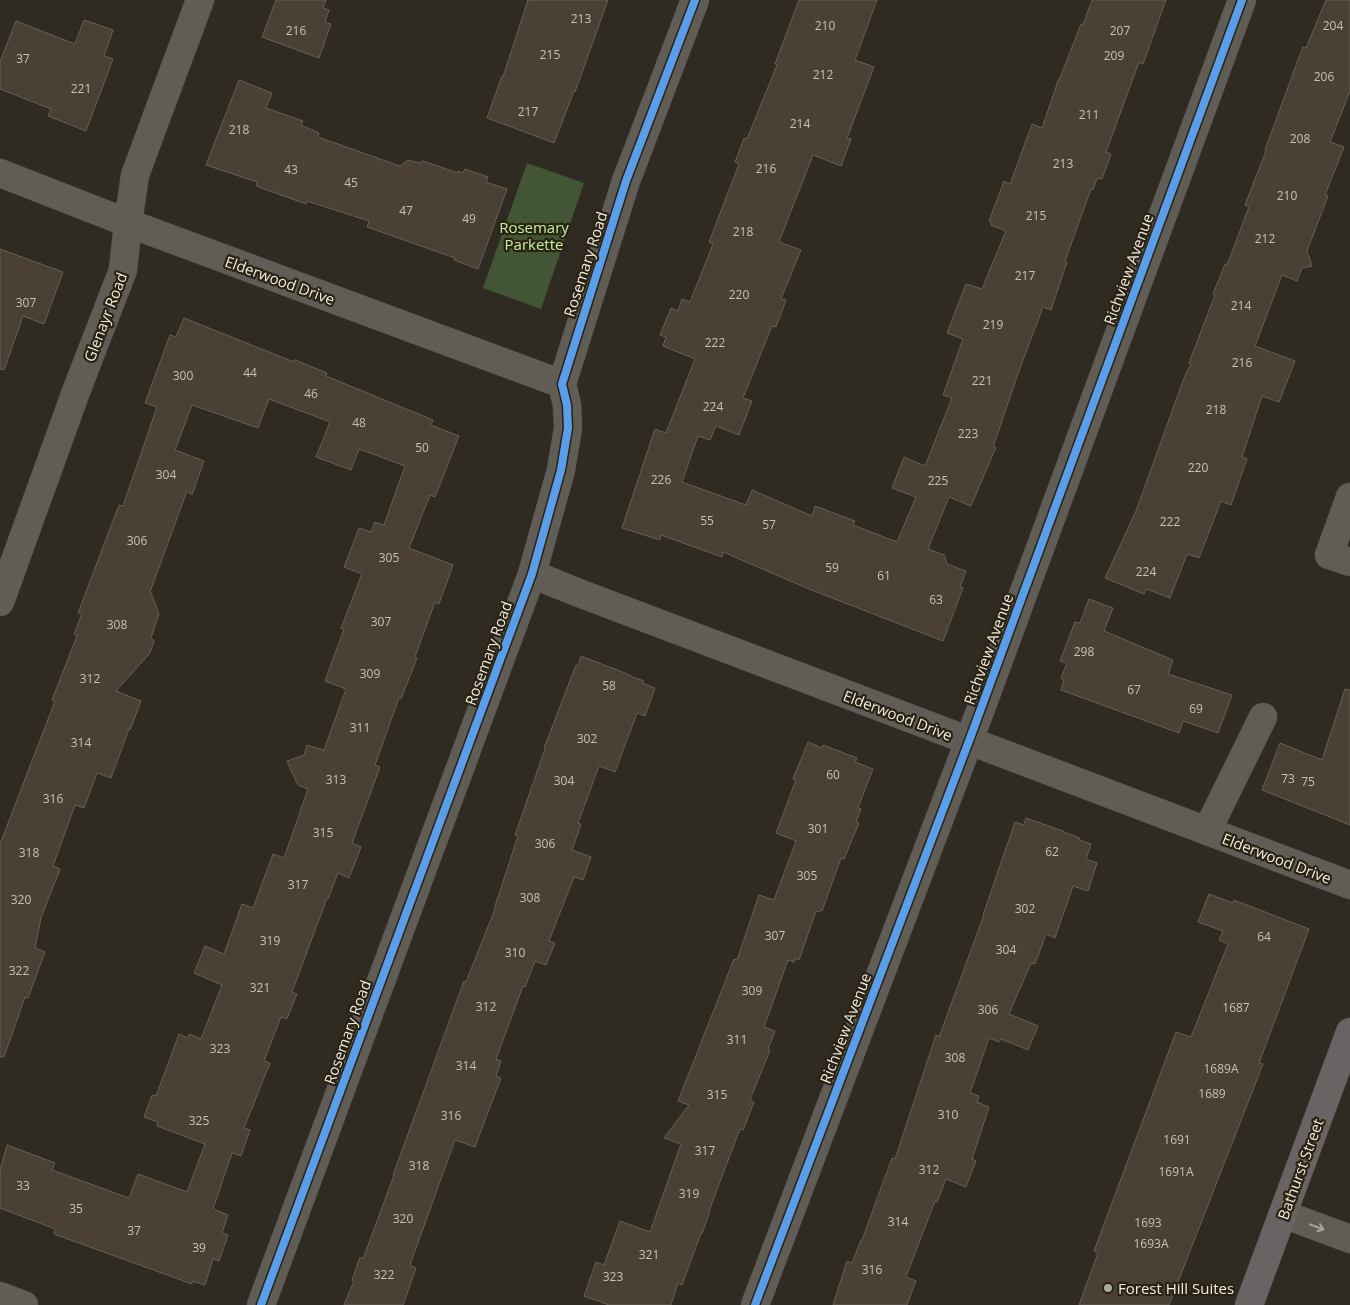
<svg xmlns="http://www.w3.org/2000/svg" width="1350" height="1305" viewBox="0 0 1350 1305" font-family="'Open Sans',sans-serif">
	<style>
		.green { fill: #425535 }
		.building { fill: #4a4034; stroke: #656058 }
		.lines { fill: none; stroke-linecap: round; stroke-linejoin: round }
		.minor-casing { stroke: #4a463f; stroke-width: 29 }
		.major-casing { stroke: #4a463f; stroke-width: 29 }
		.minor { stroke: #605d57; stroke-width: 28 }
		.major { stroke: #6a6363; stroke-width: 28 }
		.cycleway-casing { stroke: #2a2313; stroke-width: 11 }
		.cycleway { stroke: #5a9eea; stroke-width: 8 }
		.oneway { stroke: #a8a49c }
		.poi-dot { fill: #aca89e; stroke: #2a2313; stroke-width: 2 }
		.labels { text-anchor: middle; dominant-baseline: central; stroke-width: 4.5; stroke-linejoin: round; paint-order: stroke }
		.number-label { font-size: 12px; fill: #c6c1b6 }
		.park-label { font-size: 15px; fill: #c2f2a6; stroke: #2a2313 }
		.street-label { font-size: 15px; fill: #f0ece1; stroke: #2a2313 }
		.poi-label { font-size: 15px; fill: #f0ece1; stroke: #2a2313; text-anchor: start }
	</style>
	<rect width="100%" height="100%" fill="#2f2b22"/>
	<path class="green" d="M527,163L584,183L541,309L483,288Z"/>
	<g class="building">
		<path d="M276,0H326L323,8L329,10L325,22L331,24L319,58L262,37Z"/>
		<path d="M528,0H608L575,92L574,91L554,143L487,118L502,76L503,77Z"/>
		<path d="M799,0H877L855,60L874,67L847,138L851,139L841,166L813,155L779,242L801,250L781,299L786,300L776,327L772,326L743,398L752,401L739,435L716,426L710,440L698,436L682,482L746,505L752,490L812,516L815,506L855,521L853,525L897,542L916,497L892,488L904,457L925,466L952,398L943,395L963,339L947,333L966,284L982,289L1006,231L991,225L992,223L989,221L1004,181L1010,184L1032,124L1042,128L1059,78H1060L1081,24L1083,25L1092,0H1166L1143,64L1139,62L1106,152L1111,154L1102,179L1097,178L1093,190L1091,189L1065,261L1067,262L1051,310L1043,307L1019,371L993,447H996L971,506L949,497L928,549L944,555L947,564L966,571L960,587L963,588L943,641L809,589L723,552L722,557L661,535L660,540L622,528L655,429L666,433L695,359L663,346L666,337L660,335L671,308L678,311L682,299L690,302L713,244L709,242L739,164L735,162L744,138L747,139L777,65L775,64Z"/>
		<path d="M1326,0H1350V91L1330,142L1344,147L1325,195L1328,196L1307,251L1312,266L1302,268L1297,281L1282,275L1255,346L1295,361L1279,402L1262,396L1242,457L1247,459L1231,505L1221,501L1199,558L1187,554L1170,598L1146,589L1144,594L1105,578L1136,511L1184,378L1191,364L1189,363L1215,295L1213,294L1225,264L1227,265L1249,207L1245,205L1266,151L1265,150L1295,68L1303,47L1306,48Z"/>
		<path d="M84,20L113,30L104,56L113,59L86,131L48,116L51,109L0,89V62L16,21L75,44Z"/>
		<path d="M239,80L272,93L266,108L303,121L301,125L319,133L318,137L400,166L408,160L419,163L423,161L458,173V171L463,173L465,169L488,177L486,182L507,189L478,269L454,260L455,258L367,227L369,221L307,201L306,204L256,186L257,182L206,165Z"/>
		<path d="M0,249L63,272L44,324L23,316L4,370L0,369Z"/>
		<path d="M184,318L294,362L295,360L327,373L326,376L433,420L431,425L459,436L435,497L430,495L409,548L453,565L439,604L435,602L415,657L417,658L408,681L401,699L399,698L375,765L380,767L352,843L361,847L349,878L338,873L328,899L327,898L292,992L297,994L287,1019L281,1017L264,1061L270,1063L244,1128L250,1130L241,1156L232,1153L213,1209L228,1215L222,1233L228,1235L219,1261L213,1259L205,1285L192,1281V1284L54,1234L55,1229L0,1208V1170L7,1145L55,1163L52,1170L129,1198L138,1174L187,1192L205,1144L157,1126L158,1122L144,1117L152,1095L156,1096L179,1034L188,1038L189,1034L201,1039L222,985L194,973L205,946L224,954L242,904L253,908L273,854L284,858L308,789L298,785L287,761L304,755L307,745L324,750L346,689L325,681L344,629L341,628L362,574L344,567L359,528L371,532L375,522L384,525L405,466L359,449L351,470L316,457L330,422L269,399L258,428L192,405L175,450L204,461L192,495L187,491L150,592L151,593L159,614L151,638L154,641L150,653L116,691L141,701L130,730L129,729L111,778L97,773L84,808L75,805L53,866L60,869L41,918L35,948L45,952L28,998L25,997L4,1057H0V844L55,701L52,700L77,636L74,634L82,614L78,613L119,505L123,506L157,407L145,403L170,335L176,337Z"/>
		<path d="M1089,599L1113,608L1104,631L1173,660L1168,674L1232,695L1218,733L1183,721L1179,733L1061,690L1064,680L1061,678L1067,663L1060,661L1075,622L1080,623Z"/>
		<path d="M581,656L630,675V676L644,681L642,683L655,688L645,716L637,713L615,772L599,766L578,823L581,824L572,850L591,857L583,880L574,877L549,941L555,943L546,965L535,961L525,987L523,986L496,1059L501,1061L496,1076L501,1078L475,1147L455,1140L410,1265L416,1268L403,1305H344L354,1281L352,1280L360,1257L363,1259L394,1175H393L464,981L466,982L495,909H494L518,836L515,835L545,749L544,748L576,665L578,666Z"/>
		<path d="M1345,689L1350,690V825L1262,790L1280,743L1322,760Z"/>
		<path d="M808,742L822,748L823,745L857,758L855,762L873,769L858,808L861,809L856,822L859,823L844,859L841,858L822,911L820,910L819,912L816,911L799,960L795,958L794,962L788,960L764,1027L775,1031L768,1049L770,1050L750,1100L754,1102L743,1130L740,1129L709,1211H710L702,1234L701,1233L682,1285L678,1283L671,1305H609L584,1296L596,1262L604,1265L620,1221L650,1232L681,1144L664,1138L689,1105L678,1101L734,959L737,960L759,895L774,900L796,841L776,833L796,780L793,779Z"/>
		<path d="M1026,818L1063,831V832L1080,838L1079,840L1091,844L1086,859L1097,863L1088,891L1073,886L1055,938L1046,934L1035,964L1031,963L1009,1014L1038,1026L1028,1050L1001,1039L999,1042L989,1038L970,1093L979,1096L977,1102L989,1107L972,1159L976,1161L966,1187L946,1179L937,1202L935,1201L906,1277L916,1281L907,1305H833L847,1261L852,1263L861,1240H862L892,1158L895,1159L936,1035L939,1037L984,915H983L1015,822L1024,825Z"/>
		<path d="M1209,894L1233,903L1234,900L1309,929L1259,1063L1263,1064L1169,1305H1079L1098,1253L1094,1251L1176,1032L1191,1037L1228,944L1219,940L1223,931L1198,922Z"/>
	</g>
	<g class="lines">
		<g class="minor-casing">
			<g id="minor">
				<path d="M0,173L128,223L562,384"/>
				<path d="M1350,497L1329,555L1350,562"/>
				<path d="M532,574L579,593L1350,885"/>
				<path d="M0,602L77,389L123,270L128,223L135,175L200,0"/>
				<path d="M1207,831L1263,717"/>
				<path d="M1283,1214L1350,1239"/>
				<path d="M0,1296L24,1305"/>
				<path d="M261,1305L532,574L561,470L568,428L567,405L562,384L626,181L695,0"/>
				<path d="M755,1305L969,741L1242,0"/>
			</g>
		</g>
		<g class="major-casing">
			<path id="major" d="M1249,1305L1350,1032"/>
		</g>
		<use href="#minor" class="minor"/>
		<use href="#major" class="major"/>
		<g class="cycleway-casing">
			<g id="cycleway">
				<path d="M261,1305L532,574L561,470L568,428L567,405L562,384L626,181L695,0"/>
				<path d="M755,1305L969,741L1242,0"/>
			</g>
		</g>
		<use href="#cycleway" class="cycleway"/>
	</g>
	<defs><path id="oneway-shaft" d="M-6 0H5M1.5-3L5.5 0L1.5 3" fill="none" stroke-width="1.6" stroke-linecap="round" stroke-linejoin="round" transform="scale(1.25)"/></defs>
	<use class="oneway" href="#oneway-shaft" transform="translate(1317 1227) rotate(21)"/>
	<circle class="poi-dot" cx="1108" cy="1288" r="5"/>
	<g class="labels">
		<g class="number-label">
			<text x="581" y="18">213</text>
			<text x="825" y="25">210</text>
			<text x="1333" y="25">204</text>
			<text x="296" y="30">216</text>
			<text x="1120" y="30">207</text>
			<text x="550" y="54">215</text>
			<text x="1114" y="55">209</text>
			<text x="23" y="58">37</text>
			<text x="823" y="74">212</text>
			<text x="1324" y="76">206</text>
			<text x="81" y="88">221</text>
			<text x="528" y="111">217</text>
			<text x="1089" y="114">211</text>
			<text x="800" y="123">214</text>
			<text x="239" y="129">218</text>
			<text x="1300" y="138">208</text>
			<text x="1063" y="163">213</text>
			<text x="766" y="168">216</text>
			<text x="291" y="169">43</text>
			<text x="351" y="182">45</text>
			<text x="1287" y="195">210</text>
			<text x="406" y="210">47</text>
			<text x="1036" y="215">215</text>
			<text x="469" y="218">49</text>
			<text x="743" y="231">218</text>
			<text x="1265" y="238">212</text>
			<text x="1025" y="275">217</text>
			<text x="739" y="294">220</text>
			<text x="26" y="302">307</text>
			<text x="1241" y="305">214</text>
			<text x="993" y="324">219</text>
			<text x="715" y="342">222</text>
			<text x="1242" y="362">216</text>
			<text x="250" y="372">44</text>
			<text x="183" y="375">300</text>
			<text x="982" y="380">221</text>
			<text x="311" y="393">46</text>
			<text x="713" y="406">224</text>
			<text x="1216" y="409">218</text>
			<text x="359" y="422">48</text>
			<text x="968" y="433">223</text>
			<text x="422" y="447">50</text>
			<text x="1198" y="467">220</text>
			<text x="166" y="474">304</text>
			<text x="661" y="479">226</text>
			<text x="938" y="480">225</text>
			<text x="707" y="520">55</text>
			<text x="1170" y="521">222</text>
			<text x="769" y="524">57</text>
			<text x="137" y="540">306</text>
			<text x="389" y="557">305</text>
			<text x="832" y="567">59</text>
			<text x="1146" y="571">224</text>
			<text x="884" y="575">61</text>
			<text x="936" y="599">63</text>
			<text x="381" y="621">307</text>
			<text x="117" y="624">308</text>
			<text x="1084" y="651">298</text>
			<text x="370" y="673">309</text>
			<text x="90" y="678">312</text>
			<text x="609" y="685">58</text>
			<text x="1134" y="689">67</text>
			<text x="1196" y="708">69</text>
			<text x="360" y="727">311</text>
			<text x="587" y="738">302</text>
			<text x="81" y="742">314</text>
			<text x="833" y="774">60</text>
			<text x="1288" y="778">73</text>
			<text x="336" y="779">313</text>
			<text x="564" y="780">304</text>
			<text x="1308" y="781">75</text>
			<text x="53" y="798">316</text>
			<text x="818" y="828">301</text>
			<text x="323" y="832">315</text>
			<text x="545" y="843">306</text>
			<text x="1052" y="851">62</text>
			<text x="29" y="852">318</text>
			<text x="807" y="875">305</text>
			<text x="298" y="884">317</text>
			<text x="530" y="897">308</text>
			<text x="21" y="899">320</text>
			<text x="1025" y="908">302</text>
			<text x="775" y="935">307</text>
			<text x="1264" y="936">64</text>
			<text x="270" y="940">319</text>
			<text x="1006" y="949">304</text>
			<text x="515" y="952">310</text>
			<text x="19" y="970">322</text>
			<text x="260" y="987">321</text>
			<text x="752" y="990">309</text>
			<text x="486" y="1006">312</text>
			<text x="1236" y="1007">1687</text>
			<text x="988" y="1009">306</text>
			<text x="737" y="1039">311</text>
			<text x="220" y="1048">323</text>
			<text x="955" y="1057">308</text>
			<text x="466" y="1065">314</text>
			<text x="1221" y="1068">1689A</text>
			<text x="1212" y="1093">1689</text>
			<text x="717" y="1094">315</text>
			<text x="948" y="1114">310</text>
			<text x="451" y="1115">316</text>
			<text x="199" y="1120">325</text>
			<text x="1177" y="1139">1691</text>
			<text x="705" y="1150">317</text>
			<text x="419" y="1165">318</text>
			<text x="929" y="1169">312</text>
			<text x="1176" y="1171">1691A</text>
			<text x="23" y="1185">33</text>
			<text x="689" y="1193">319</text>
			<text x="76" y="1208">35</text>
			<text x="403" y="1218">320</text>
			<text x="898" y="1221">314</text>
			<text x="1148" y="1222">1693</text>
			<text x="134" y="1230">37</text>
			<text x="1151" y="1243">1693A</text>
			<text x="199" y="1247">39</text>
			<text x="649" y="1254">321</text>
			<text x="872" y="1269">316</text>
			<text x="384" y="1274">322</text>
			<text x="613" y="1276">323</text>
		</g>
		<g class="park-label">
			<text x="534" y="227">Rosemary<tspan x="534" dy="17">Parkette</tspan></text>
		</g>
		<g class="street-label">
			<text transform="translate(585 264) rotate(-72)">Rosemary Road</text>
			<text transform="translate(1128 269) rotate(-70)">Richview Avenue</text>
			<text transform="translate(280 280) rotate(20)">Elderwood Drive</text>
			<text transform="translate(105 317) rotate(-69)">Glenayr Road</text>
			<text transform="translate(988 649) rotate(-70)">Richview Avenue</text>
			<text transform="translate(488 653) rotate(-70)">Rosemary Road</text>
			<text transform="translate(898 715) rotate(21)">Elderwood Drive</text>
			<text transform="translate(1277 858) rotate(21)">Elderwood Drive</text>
			<text transform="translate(845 1028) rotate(-69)">Richview Avenue</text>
			<text transform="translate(347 1032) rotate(-70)">Rosemary Road</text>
			<text transform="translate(1300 1169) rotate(-70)">Bathurst Street</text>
		</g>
		<g class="poi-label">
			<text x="1118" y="1288">Forest Hill Suites</text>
		</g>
	</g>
</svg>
